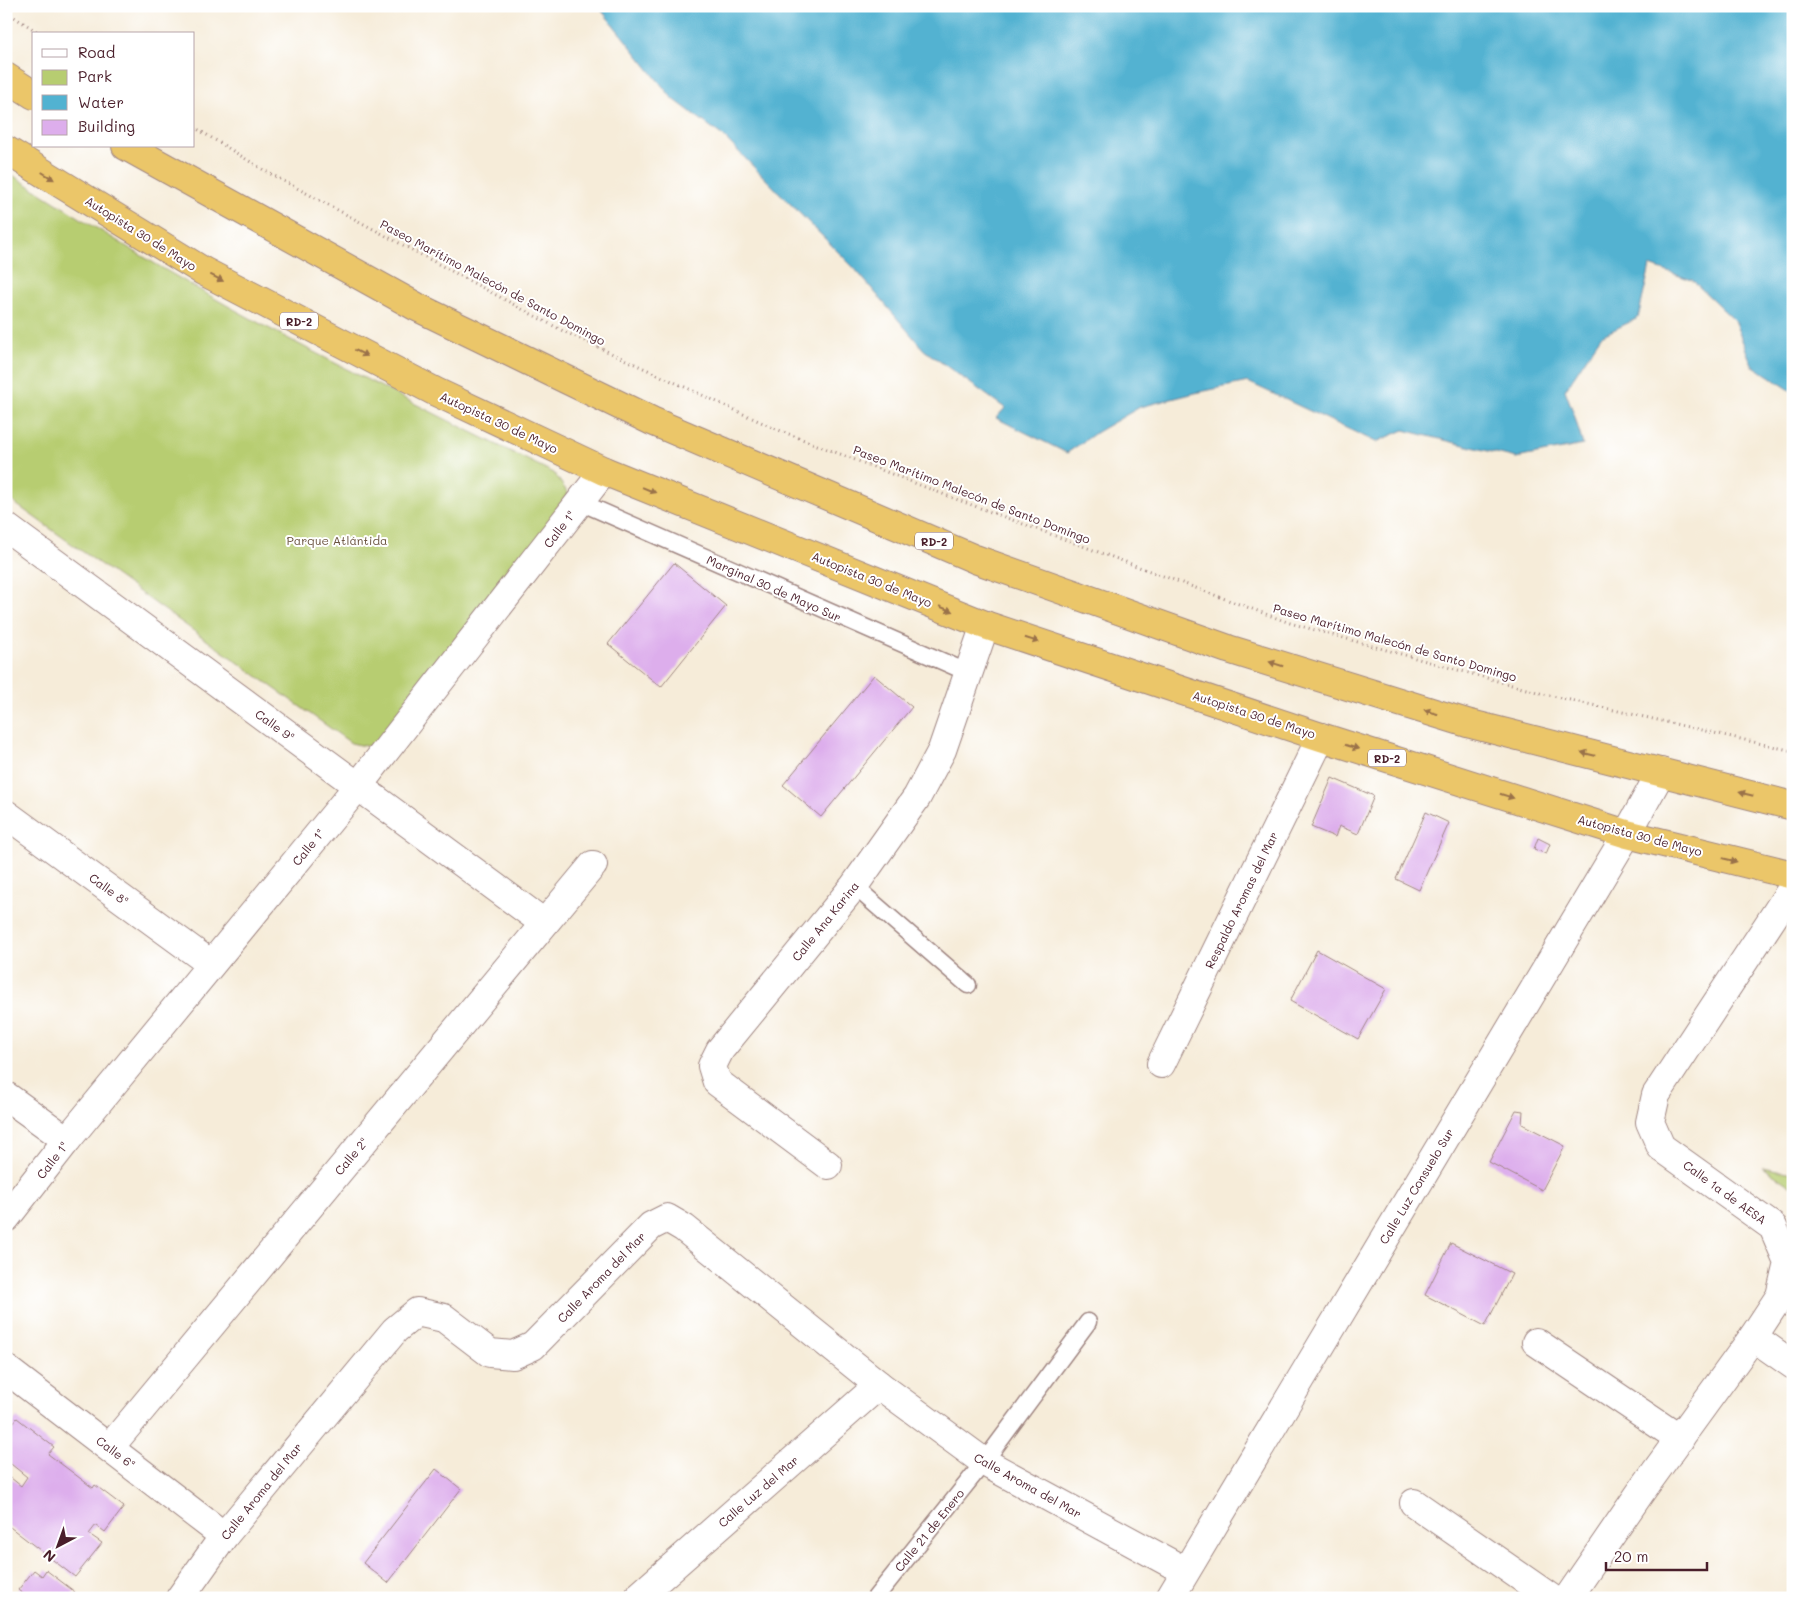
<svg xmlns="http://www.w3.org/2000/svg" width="1799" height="1604" viewBox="0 0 1799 1604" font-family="Mali,sans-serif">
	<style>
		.green { fill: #b7cd71; stroke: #80764e }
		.water { fill: #52b2d1; stroke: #4e687e }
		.building { fill: #ddaeec }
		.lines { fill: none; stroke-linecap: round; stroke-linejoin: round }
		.lane-casing { stroke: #a08682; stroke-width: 19 }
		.street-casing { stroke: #a08682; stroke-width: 30 }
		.highway-casing { stroke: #a08682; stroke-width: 30 }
		.path { stroke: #a08682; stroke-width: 3; stroke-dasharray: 1 4; stroke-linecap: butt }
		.lane { stroke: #fff; stroke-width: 16 }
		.street { stroke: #fff; stroke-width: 28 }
		.highway { stroke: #ebc669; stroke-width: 28 }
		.oneway { fill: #9a724a }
		.labels { text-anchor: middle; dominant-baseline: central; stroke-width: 4; stroke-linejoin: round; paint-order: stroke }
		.shield { fill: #fff; stroke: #80626b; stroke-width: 1 }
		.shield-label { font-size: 11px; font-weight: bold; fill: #4a1f2b }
		.street-label { font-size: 12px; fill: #4a1f2b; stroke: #fff }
		.park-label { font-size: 12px; fill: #6b5340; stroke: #fff }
	</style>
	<rect width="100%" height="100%" fill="#fff"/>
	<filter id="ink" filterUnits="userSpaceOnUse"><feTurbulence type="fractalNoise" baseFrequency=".02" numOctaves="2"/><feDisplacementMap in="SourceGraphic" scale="10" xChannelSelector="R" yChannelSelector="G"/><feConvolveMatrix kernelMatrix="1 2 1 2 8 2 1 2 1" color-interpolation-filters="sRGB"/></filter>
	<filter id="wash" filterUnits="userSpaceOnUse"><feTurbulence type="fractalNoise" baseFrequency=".0096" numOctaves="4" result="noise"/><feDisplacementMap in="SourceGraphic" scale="20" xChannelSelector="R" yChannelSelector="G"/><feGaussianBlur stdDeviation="1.12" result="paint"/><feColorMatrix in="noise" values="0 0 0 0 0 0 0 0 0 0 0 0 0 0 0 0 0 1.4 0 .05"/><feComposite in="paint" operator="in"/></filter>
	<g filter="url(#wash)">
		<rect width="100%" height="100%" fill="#f6ecd9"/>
		<g class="green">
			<path d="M6,171C89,224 172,276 259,323C356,375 455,424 554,473L568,493L565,510L377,746H365L351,743L6,497Z"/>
			<path d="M1762,1167L1793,1173V1188Z"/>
		</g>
		<path class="water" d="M598,6H1793V392L1752,365L1734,320L1692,280L1650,266L1638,318L1601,336L1565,390L1574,414L1583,445L1516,458L1404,430L1376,442L1248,382L1195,393L1140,407L1097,432L1067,453L996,418L1005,408L924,350L855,269L723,136L672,98Z"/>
		<g id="blocks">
			<g class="building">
				<path d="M674,563L726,606L661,687L608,644Z"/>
				<path d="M874,675L912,707L821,817L783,785Z"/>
				<path d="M1332,778L1374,796L1358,834L1339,826L1335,837L1311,827Z"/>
				<path d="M1426,812L1449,823L1419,890L1396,879Z"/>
				<path d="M1538,838L1550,844L1546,854L1534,849Z"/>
				<path d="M1317,950L1386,989L1358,1039L1290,1001Z"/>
				<path d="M1516,1110L1523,1111L1522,1124L1565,1146L1542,1190L1489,1162Z"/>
				<path d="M1451,1243L1512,1274L1485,1326L1425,1295Z"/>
				<path d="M17,1418L54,1447L48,1454L93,1488L95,1485L124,1507L105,1532L96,1525L89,1534L102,1543L75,1577L6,1524V1474L21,1486L27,1477L6,1460V1431Z"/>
				<path d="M436,1469L461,1489L388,1583L363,1563Z"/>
				<path d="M34,1570L42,1576L46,1570L75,1592L71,1598H28L18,1590Z"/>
			</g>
		</g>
	</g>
	<g filter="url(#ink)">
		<use href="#blocks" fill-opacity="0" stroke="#a08682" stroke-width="1"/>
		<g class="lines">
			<g class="lane-casing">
				<g id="lane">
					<path d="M580,502L969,673"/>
					<path d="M854,886L968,985"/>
					<path d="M875,1598L984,1462L1088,1322"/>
				</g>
			</g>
			<g class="street-casing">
				<g id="street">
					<path d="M6,527L544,923"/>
					<path d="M6,814L211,964"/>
					<path d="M1161,1064L1321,737"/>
					<path d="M6,1096L67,1140"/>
					<path d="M828,1165L717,1082L712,1066L720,1050L854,886L917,797L942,750L985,625"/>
					<path d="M6,1218L67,1140L358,786L604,471"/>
					<path d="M1753,1337L1793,1365"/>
					<path d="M1536,1342L1680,1439"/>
					<path d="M6,1369L224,1536"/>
					<path d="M110,1447L593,865"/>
					<path d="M1414,1503L1551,1598"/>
					<path d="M180,1598L224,1536L395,1330L417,1312L444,1318L490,1353L513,1355L533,1346L651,1226L667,1218L684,1228L879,1385L984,1462L1185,1571"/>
					<path d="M637,1598L879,1385"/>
					<path d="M1170,1598L1627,834L1661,772"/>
					<path d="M1568,1598L1640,1493L1753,1337L1780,1296L1788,1262L1773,1227L1661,1147L1650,1122L1656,1095L1793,887"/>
				</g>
			</g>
			<g class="highway-casing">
				<g id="highway">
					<path d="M6,77L34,95"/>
					<path d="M126,146L417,307L652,421L975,559L1228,649L1467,723L1793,806"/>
					<path d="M6,150L203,271L436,392L604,471L985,625L1321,737L1627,834L1793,875"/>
				</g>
			</g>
			<g class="path">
				<path d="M6,12L41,34"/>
				<path d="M194,127L267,172L563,331L776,429L953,498L1290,623L1544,694L1793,751"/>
			</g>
			<use href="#lane" class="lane"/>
			<use href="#street" class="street"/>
			<use href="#highway" class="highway"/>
		</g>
		<defs><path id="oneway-solid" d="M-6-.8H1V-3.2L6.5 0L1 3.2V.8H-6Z" transform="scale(1.25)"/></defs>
		<g class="oneway">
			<use href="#oneway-solid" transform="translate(48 176) rotate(32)"/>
			<use href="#oneway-solid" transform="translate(217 278) rotate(27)"/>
			<use href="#oneway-solid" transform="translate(361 353) rotate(27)"/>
			<use href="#oneway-solid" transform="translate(649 490) rotate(22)"/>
			<use href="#oneway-solid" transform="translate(946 609) rotate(22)"/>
			<use href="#oneway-solid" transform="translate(1032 640) rotate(18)"/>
			<use href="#oneway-solid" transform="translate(1276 664) rotate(-163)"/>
			<use href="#oneway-solid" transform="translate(1431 712) rotate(-163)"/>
			<use href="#oneway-solid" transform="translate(1352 747) rotate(18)"/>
			<use href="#oneway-solid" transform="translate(1588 754) rotate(-166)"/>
			<use href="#oneway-solid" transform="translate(1746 794) rotate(-166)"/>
			<use href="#oneway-solid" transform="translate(1507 796) rotate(18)"/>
			<use href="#oneway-solid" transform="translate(1730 860) rotate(14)"/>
		</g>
	</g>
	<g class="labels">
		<g class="shield">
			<rect x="280" y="312.5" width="38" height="17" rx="4"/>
			<rect x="915" y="532.5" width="38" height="17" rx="4"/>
			<rect x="1368" y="749.5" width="38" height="17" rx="4"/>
		</g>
		<g class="shield-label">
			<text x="299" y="321">RD-2</text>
			<text x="934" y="541">RD-2</text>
			<text x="1387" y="758">RD-2</text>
		</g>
		<g class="street-label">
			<text transform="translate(141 233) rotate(32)">Autopista 30 de Mayo</text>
			<text transform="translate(493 282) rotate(28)">Paseo Marítimo Malecón de Santo Domingo</text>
			<text transform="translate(499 422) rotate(25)">Autopista 30 de Mayo</text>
			<text transform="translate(972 494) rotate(21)">Paseo Marítimo Malecón de Santo Domingo</text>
			<text transform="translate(559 529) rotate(-52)">Calle 1ª</text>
			<text transform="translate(872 579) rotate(22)">Autopista 30 de Mayo</text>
			<text transform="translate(774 588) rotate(24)">Marginal 30 de Mayo Sur</text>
			<text transform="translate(1395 642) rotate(16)">Paseo Marítimo Malecón de Santo Domingo</text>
			<text transform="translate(1254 714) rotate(18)">Autopista 30 de Mayo</text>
			<text transform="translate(275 725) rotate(36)">Calle 9ª</text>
			<text transform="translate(1640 835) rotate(15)">Autopista 30 de Mayo</text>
			<text transform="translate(308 847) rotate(-51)">Calle 1ª</text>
			<text transform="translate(109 889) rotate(36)">Calle 8ª</text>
			<text transform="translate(1241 900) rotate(-64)">Respaldo Aromas del Mar</text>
			<text transform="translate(825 921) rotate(-51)">Calle Ana Karina</text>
			<text transform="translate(351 1156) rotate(-50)">Calle 2ª</text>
			<text transform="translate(52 1160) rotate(-52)">Calle 1ª</text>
			<text transform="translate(1416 1186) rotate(-59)">Calle Luz Consuelo Sur</text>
			<text transform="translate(1725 1192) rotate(36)">Calle 1a de AESA</text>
			<text transform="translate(601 1277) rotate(-46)">Calle Aroma del Mar</text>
			<text transform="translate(116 1452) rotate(37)">Calle 6ª</text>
			<text transform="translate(1028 1485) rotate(29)">Calle Aroma del Mar</text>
			<text transform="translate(261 1491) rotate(-51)">Calle Aroma del Mar</text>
			<text transform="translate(758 1491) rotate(-41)">Calle Luz del Mar</text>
			<text transform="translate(929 1530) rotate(-51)">Calle 21 de Enero</text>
		</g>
		<g class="park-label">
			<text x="337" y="540">Parque Atlántida</text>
		</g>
	</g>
	<rect width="1799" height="1604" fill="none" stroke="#fff" stroke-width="25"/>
	<rect x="32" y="32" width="162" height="115" fill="#ffffff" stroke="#b7a5aa"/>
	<rect x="42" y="49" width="25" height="8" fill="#ffffff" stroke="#b7a5aa"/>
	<text x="78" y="58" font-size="15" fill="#4a1f2b">Road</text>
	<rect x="42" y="70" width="25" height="15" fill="#b7cd71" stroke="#b7a5aa"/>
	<text x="78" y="82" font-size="15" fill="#4a1f2b">Park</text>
	<rect x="42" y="95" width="25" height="15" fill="#52b2d1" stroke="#b7a5aa"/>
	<text x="78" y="108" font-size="15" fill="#4a1f2b">Water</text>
	<rect x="42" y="120" width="25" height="15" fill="#ddaeec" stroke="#b7a5aa"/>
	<text x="78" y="132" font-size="15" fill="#4a1f2b">Building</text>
	<g transform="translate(58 1546) rotate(221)" stroke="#ffffff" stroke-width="4" paint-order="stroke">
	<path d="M0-4L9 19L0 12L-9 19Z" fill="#4a1f2b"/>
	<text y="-8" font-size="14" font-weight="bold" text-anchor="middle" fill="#4a1f2b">N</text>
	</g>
	<path d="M1606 1562v8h101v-8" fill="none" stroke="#4a1f2b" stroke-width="2.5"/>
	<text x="1614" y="1562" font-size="15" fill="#4a1f2b" stroke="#ffffff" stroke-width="4" paint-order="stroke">20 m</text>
</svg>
